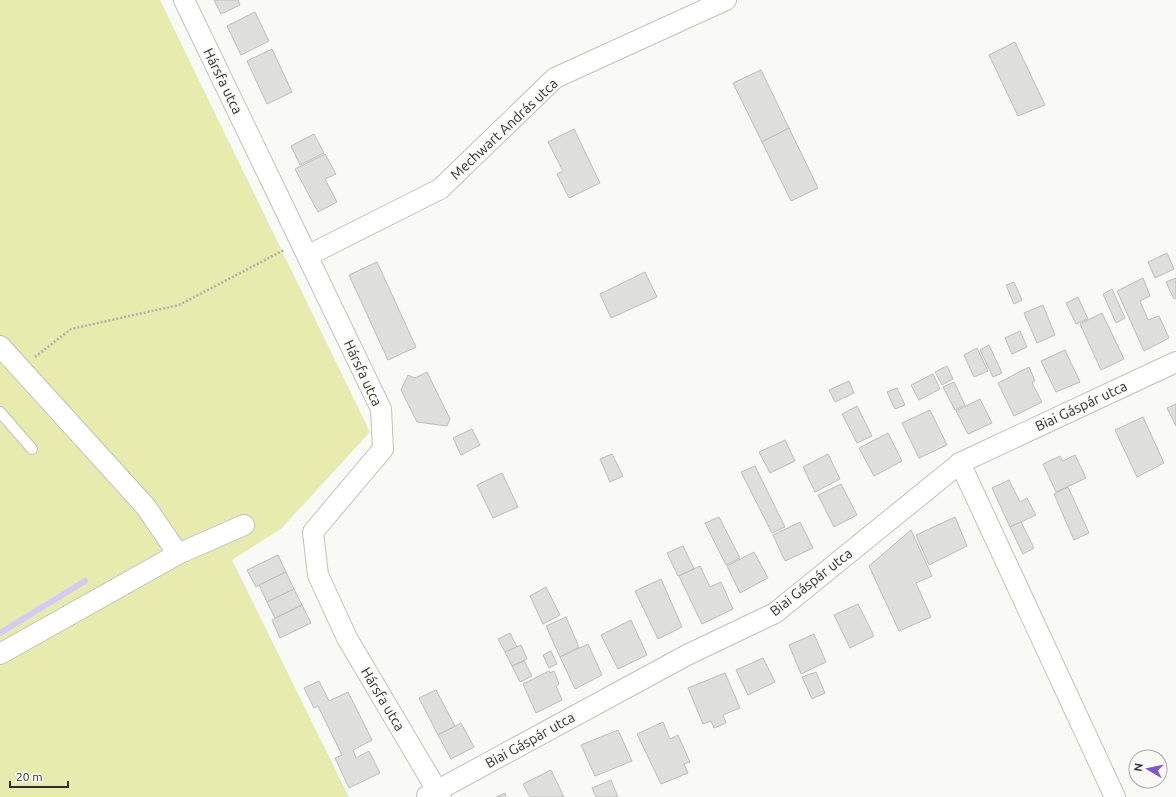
<svg xmlns="http://www.w3.org/2000/svg" width="1176" height="797" viewBox="0 0 1176 797" font-family="Ubuntu,sans-serif">
	<style>
		.green { fill: #e7ecae }
		.lines { fill: none; stroke-linecap: round; stroke-linejoin: round }
		.stream { stroke: #d4caf8; stroke-width: 6 }
		.building { fill: #dededa; stroke: #bdbeba }
		.service-casing { stroke: #c1c1be; stroke-width: 12 }
		.minor-casing { stroke: #c1c1be; stroke-width: 22 }
		.path { stroke: #afb0ad; stroke-width: 2.5; stroke-dasharray: 2 2; stroke-linecap: butt }
		.service { stroke: #fff; stroke-width: 10 }
		.minor { stroke: #fff; stroke-width: 20 }
		.labels { text-anchor: middle; dominant-baseline: central; stroke-width: 3; stroke-linejoin: round; paint-order: stroke }
		.street-label { font-size: 14px; fill: #30312f; stroke: #f9faf6 }
	</style>
	<rect width="100%" height="100%" fill="#f9faf6"/>
	<path class="green" d="M0,0H160L370,432L282,528L232,560L349,797H0Z"/>
	<g class="lines">
		<path class="stream" d="M0,633L85,581"/>
	</g>
	<g class="building">
		<path d="M214,0H238L240,5L221,14Z"/>
		<path d="M255,12L269,41L241,55L227,26Z"/>
		<path d="M1015,42L1045,105L1018,116L989,55Z"/>
		<path d="M272,49L292,92L267,104L247,61Z"/>
		<path d="M761,70L789,128L762,142L733,83Z"/>
		<path d="M789,128L818,188L791,201L762,142Z"/>
		<path d="M574,129L600,183L569,198L557,174L563,171L548,142Z"/>
		<path d="M314,134L324,153L300,165L291,146Z"/>
		<path d="M325,154L336,174L325,179L337,202L318,212L295,169Z"/>
		<path d="M1167,253L1174,269L1155,278L1148,262Z"/>
		<path d="M377,262L416,347L388,360L349,275Z"/>
		<path d="M645,272L657,297L611,318L600,294Z"/>
		<path d="M1143,278L1150,296L1140,301L1148,320L1159,316L1169,338L1144,351L1117,291Z"/>
		<path d="M1176,278V298L1174,299L1166,282Z"/>
		<path d="M1014,282L1022,300L1014,304L1006,285Z"/>
		<path d="M1112,289L1125,318L1116,323L1103,294Z"/>
		<path d="M1078,297L1088,319L1076,324L1066,303Z"/>
		<path d="M1043,305L1055,335L1037,343L1024,313Z"/>
		<path d="M1102,313L1124,359L1101,370L1080,324Z"/>
		<path d="M1020,331L1027,347L1012,354L1005,338Z"/>
		<path d="M989,345L1002,373L993,377L980,350Z"/>
		<path d="M977,348L988,371L974,377L964,355Z"/>
		<path d="M1065,350L1080,382L1056,392L1041,361Z"/>
		<path d="M947,366L953,379L942,385L935,372Z"/>
		<path d="M1029,367L1035,381L1032,383L1042,402L1014,416L998,383Z"/>
		<path d="M427,372L450,419L447,426L417,422L401,390L408,375L415,378Z"/>
		<path d="M933,374L940,389L919,400L911,385Z"/>
		<path d="M849,381L854,393L835,402L829,390Z"/>
		<path d="M954,382L965,405L955,410L943,387Z"/>
		<path d="M897,388L905,405L895,409L887,392Z"/>
		<path d="M980,399L992,423L968,434L956,411Z"/>
		<path d="M1176,404V426L1167,408Z"/>
		<path d="M857,406L872,436L857,443L842,414Z"/>
		<path d="M930,410L947,445L919,458L902,423Z"/>
		<path d="M1143,417L1164,463L1137,477L1115,430Z"/>
		<path d="M472,429L480,445L461,455L453,438Z"/>
		<path d="M888,433L902,461L874,476L859,448Z"/>
		<path d="M785,440L795,461L770,473L759,452Z"/>
		<path d="M612,454L623,476L610,482L600,459Z"/>
		<path d="M828,454L840,479L815,492L803,467Z"/>
		<path d="M1075,455L1086,478L1056,492L1043,464L1060,456L1063,461Z"/>
		<path d="M755,466L785,527L772,533L741,472Z"/>
		<path d="M502,473L518,507L493,518L477,485Z"/>
		<path d="M1009,480L1020,502L1027,498L1036,515L1010,527L992,488Z"/>
		<path d="M841,484L857,515L834,527L818,495Z"/>
		<path d="M1068,487L1089,533L1074,540L1054,494Z"/>
		<path d="M719,517L740,558L726,565L705,523Z"/>
		<path d="M955,517L967,546L929,565L916,535Z"/>
		<path d="M800,522L813,548L785,561L773,535Z"/>
		<path d="M1021,522L1034,548L1023,554L1010,527Z"/>
		<path d="M911,530L932,576L916,583L931,617L899,631L869,566Z"/>
		<path d="M683,546L694,569L678,576L667,553Z"/>
		<path d="M754,552L768,578L740,593L727,566Z"/>
		<path d="M278,555L286,572L256,587L247,570Z"/>
		<path d="M700,566L710,587L721,582L733,609L702,624L679,576Z"/>
		<path d="M286,572L294,589L267,602L259,585Z"/>
		<path d="M661,579L682,627L658,639L635,591Z"/>
		<path d="M546,587L560,615L543,624L530,596Z"/>
		<path d="M294,589L302,605L275,618L267,602Z"/>
		<path d="M858,604L874,636L850,648L834,615Z"/>
		<path d="M302,605L311,623L280,638L272,620Z"/>
		<path d="M566,617L579,647L560,657L546,626Z"/>
		<path d="M631,620L647,655L618,669L601,635Z"/>
		<path d="M510,633L517,647L505,652L498,639Z"/>
		<path d="M814,634L826,662L801,674L789,645Z"/>
		<path d="M588,644L602,675L575,689L560,657Z"/>
		<path d="M521,645L527,659L512,666L505,652Z"/>
		<path d="M551,651L557,664L549,668L543,655Z"/>
		<path d="M763,658L775,682L748,695L736,670Z"/>
		<path d="M524,661L532,676L520,682L512,666Z"/>
		<path d="M549,671L550,673L554,671L559,684L556,686L562,700L536,713L523,684Z"/>
		<path d="M816,672L825,693L812,699L802,677Z"/>
		<path d="M725,673L740,708L723,715L726,723L714,728L711,721L703,724L688,688Z"/>
		<path d="M319,681L329,701L348,692L372,740L353,750L356,758L369,751L380,773L349,788L335,758L342,755L318,706L314,708L304,688Z"/>
		<path d="M436,690L455,726L438,735L419,698Z"/>
		<path d="M663,722L670,739L678,735L690,762L684,764L688,773L661,784L637,734Z"/>
		<path d="M461,723L474,747L451,759L438,735Z"/>
		<path d="M618,730L632,761L595,776L581,745Z"/>
		<path d="M551,770L564,797H530L523,784Z"/>
		<path d="M611,780L618,797H596L592,788Z"/>
		<path d="M505,793L506,797H496Z"/>
	</g>
	<g class="lines">
		<g class="service-casing">
			<path id="service" d="M0,412L32,449"/>
		</g>
		<g class="minor-casing">
			<g id="minor">
				<path d="M184,0L381,409L383,449L313,532L318,575L347,638L441,797"/>
				<path d="M307,256L440,189L555,78L726,0"/>
				<path d="M0,346L146,507L178,554"/>
				<path d="M960,463L1115,797"/>
				<path d="M0,654L178,554L244,525"/>
				<path d="M427,796L687,655L775,613L960,463L1176,362"/>
			</g>
		</g>
		<path class="path" d="M35,357L71,329L179,305L284,250"/>
		<use href="#service" class="service"/>
		<use href="#minor" class="minor"/>
	</g>
	<g class="labels">
		<g class="street-label">
			<text transform="translate(223 81) rotate(64)">Hársfa utca</text>
			<text transform="translate(504 129) rotate(-43)">Mechwart András utca</text>
			<text transform="translate(363 373) rotate(65)">Hársfa utca</text>
			<text transform="translate(1081 406) rotate(-25)">Biai Gáspár utca</text>
			<text transform="translate(811 582) rotate(-38)">Biai Gáspár utca</text>
			<text transform="translate(383 699) rotate(59)">Hársfa utca</text>
			<text transform="translate(530 740) rotate(-29)">Biai Gáspár utca</text>
		</g>
	</g>
	<g transform="translate(1148 769) rotate(279)"><circle r="19" fill="#f9faf6" stroke="#a9aaa6"/>
	<path d="M0-3L7 15L0 10L-7 15Z" fill="#7e55ce"/>
	<text y="-6" font-size="11" font-weight="bold" text-anchor="middle" fill="#30312f">N</text>
	</g>
	<path d="M10 781v6h58v-6" fill="none" stroke="#30312f" stroke-width="2"/>
	<text x="16" y="781" font-size="12" fill="#30312f" stroke="#f9faf6" stroke-width="3" paint-order="stroke">20 m</text>
</svg>
